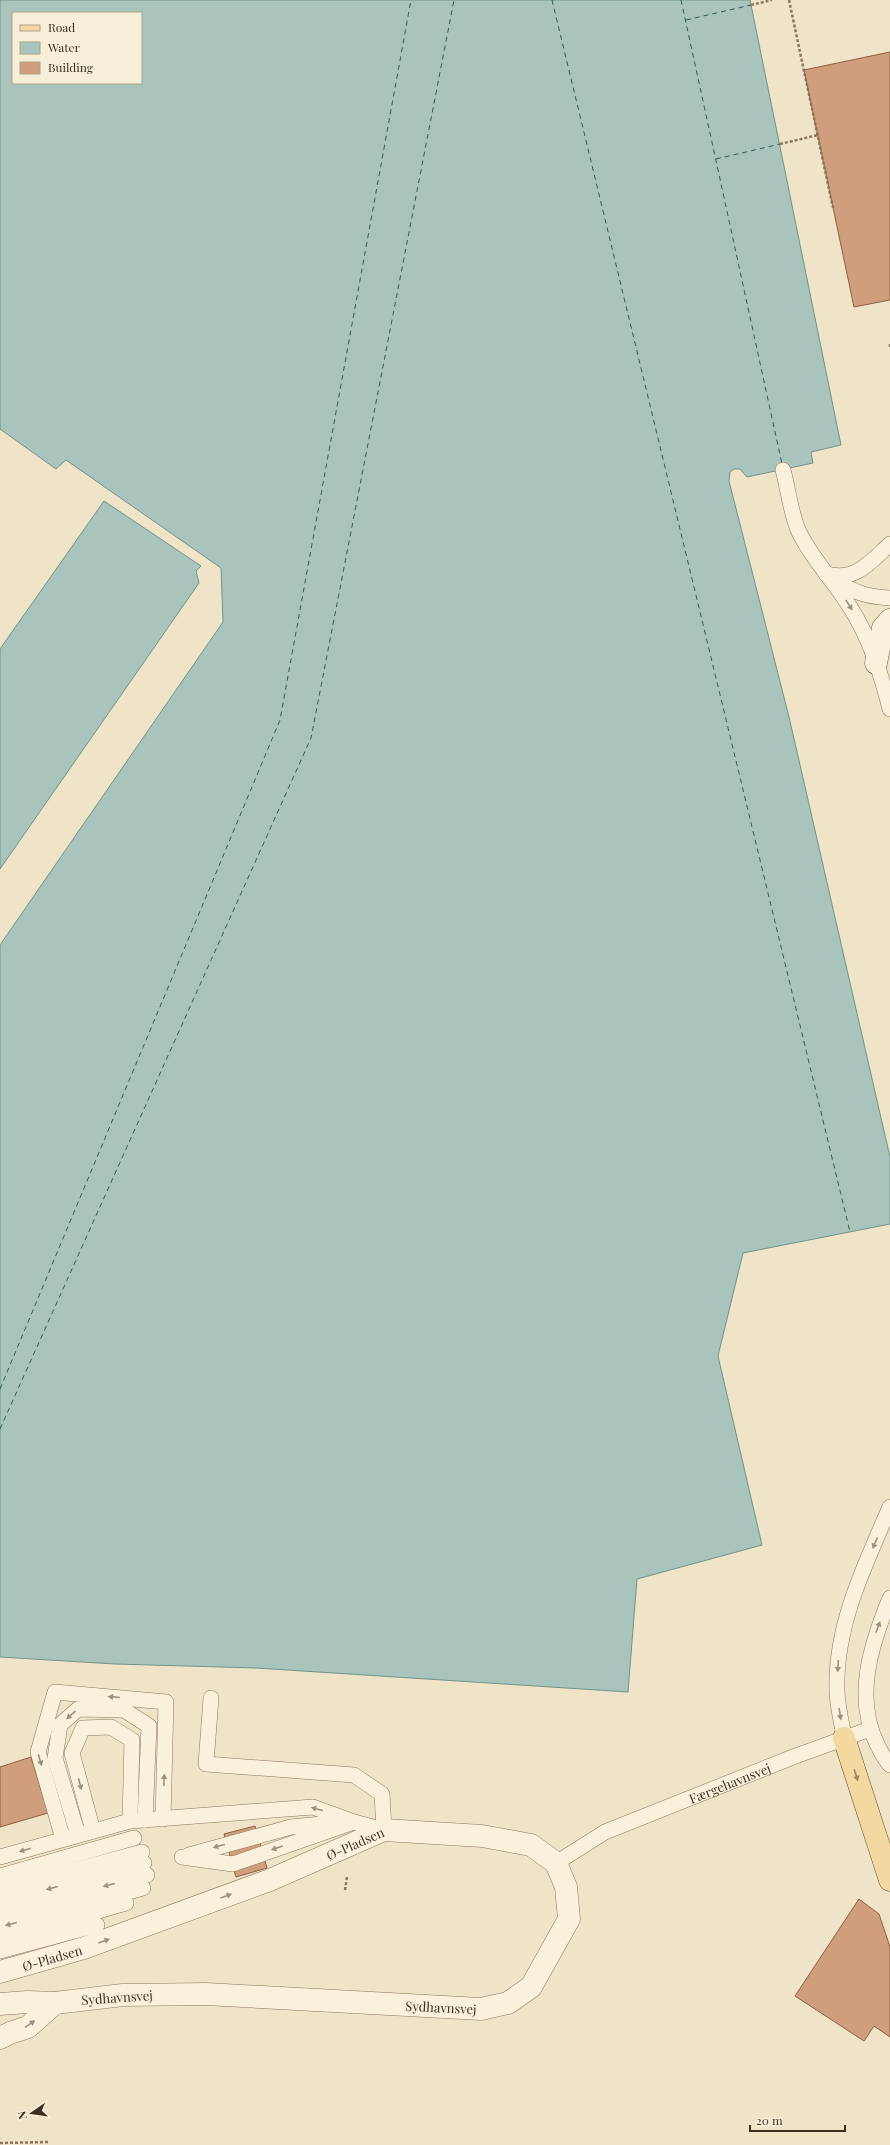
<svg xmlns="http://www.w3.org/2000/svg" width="890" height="2145" viewBox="0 0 890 2145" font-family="'Playfair Display',serif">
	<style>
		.water { fill: #a9c4bc; stroke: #6f938a; fill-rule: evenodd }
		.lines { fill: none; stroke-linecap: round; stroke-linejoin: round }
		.ferry { stroke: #2f5d5a; stroke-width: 1; stroke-dasharray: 5 4; stroke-linecap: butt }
		.building { fill: #cf9f7d; stroke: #8d5f41 }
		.lane-casing { stroke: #8d765c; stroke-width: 16 }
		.street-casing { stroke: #8d765c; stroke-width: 23 }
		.secondary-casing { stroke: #6f573f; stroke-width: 23 }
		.primary-casing { stroke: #5b4430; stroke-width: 23 }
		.path { stroke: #8d765c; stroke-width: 2.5; stroke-dasharray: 3 2; stroke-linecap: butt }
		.lane { stroke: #faf1dc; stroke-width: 15 }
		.street { stroke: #faf1dc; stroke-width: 22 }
		.secondary { stroke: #faf1dc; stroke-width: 22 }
		.primary { stroke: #f3d9a0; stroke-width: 22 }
		.oneway { fill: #9c907e }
		.oneway2 { fill: #988460 }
		.labels { text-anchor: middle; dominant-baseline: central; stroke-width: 4; stroke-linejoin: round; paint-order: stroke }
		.street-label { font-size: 13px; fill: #3d2e20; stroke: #f7eed8 }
	</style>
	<rect width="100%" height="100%" fill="#f0e4c8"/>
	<g class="water">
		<path d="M0,0H750L841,445L811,452L813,463L747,477L740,469H734L730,472L729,481L789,717L890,1157V1224L743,1253L718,1356L762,1545L637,1579L628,1692L256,1668L115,1664L0,1657V945L223,622L221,568L66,460L56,469L0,429ZM13,13H141V83H13Z"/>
		<path d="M104,501L201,566L196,571L199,583L0,869V649Z"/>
	</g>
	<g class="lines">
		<g class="ferry">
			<path d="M552,0L850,1232"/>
			<path d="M681,0L782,464"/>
			<path d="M686,20L751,5"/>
			<path d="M716,159L780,144"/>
			<path d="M0,1389L280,720L411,0"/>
			<path d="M0,1429L311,738L454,0"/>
		</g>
	</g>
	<g class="building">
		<path d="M890,52V300L854,307L804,70Z"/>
		<path d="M31,1757L48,1813L0,1827V1767Z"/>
		<path d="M255,1826L267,1868L236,1877L224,1834Z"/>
		<path d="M859,1899L879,1914L890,1947V2037L874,2026L864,2041L795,1996Z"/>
	</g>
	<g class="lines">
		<g class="lane-casing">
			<g id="lane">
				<path d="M783,470C788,488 791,515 799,532C812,559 834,581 850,607C870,638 881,674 890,709"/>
				<path d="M826,574C856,582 870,562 890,544"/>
				<path d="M834,579C851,592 868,597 890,598"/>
				<path d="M890,1598C871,1644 854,1697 877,1744C881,1752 884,1759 890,1765"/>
				<path d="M844,1738C842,1722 837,1706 837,1690C835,1625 865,1565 890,1507"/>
				<path d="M93,1831L72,1753L83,1728L111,1727L132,1740L130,1821"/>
				<path d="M78,1835L55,1758L60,1725L78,1709L124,1710L149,1726L145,1820"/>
				<path d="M63,1839L38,1752L55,1692L166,1702L163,1819"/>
				<path d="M189,1855L291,1827L333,1823"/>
				<path d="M0,1857L130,1821L313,1807L354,1822L384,1830L382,1794L354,1775L206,1764L211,1698"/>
				<path d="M182,1857L233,1864L354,1822"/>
				<path id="s1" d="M556,1863L605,1832L793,1757L870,1729"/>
				<path d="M0,1876L134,1838"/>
				<path d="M0,1890L142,1852"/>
				<path d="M0,1902L144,1863"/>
				<path d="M0,1914L147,1875"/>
				<path d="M0,1927L143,1888"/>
				<path d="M0,1939L126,1903"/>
				<path d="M0,1951L97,1925"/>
			</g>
		</g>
		<g class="street-casing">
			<g id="street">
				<path id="s2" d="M0,1972L84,1948L270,1880L384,1830L482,1836L531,1845L556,1863L566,1887L569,1919L531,1987L508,2003L481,2009L206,1994L123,1995L55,2003L27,2002L0,2004"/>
				<path d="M0,2038L10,2033L28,2027L55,2003"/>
			</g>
		</g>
		<g class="secondary-casing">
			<path id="secondary" d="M876,663L883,628L890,620"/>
		</g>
		<g class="primary-casing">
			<path id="primary" d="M844,1738L890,1880"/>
		</g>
		<g class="path">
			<path d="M789,0L833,208"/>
			<path d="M751,5L772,0"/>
			<path d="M780,144L818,135"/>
			<path d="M890,344V347"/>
			<path d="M345,1890L347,1877"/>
			<path d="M0,2143L49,2142"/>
		</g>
		<use href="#lane" class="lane"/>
		<use href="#street" class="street"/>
		<use href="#secondary" class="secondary"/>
		<use href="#primary" class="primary"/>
	</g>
	<defs><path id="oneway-solid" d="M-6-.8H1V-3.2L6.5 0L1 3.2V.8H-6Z"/></defs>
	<g class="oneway">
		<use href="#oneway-solid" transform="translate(849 605) rotate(57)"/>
		<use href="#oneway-solid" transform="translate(875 1543) rotate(113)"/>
		<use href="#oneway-solid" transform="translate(878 1627) rotate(-70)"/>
		<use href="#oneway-solid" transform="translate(838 1666) rotate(93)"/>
		<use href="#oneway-solid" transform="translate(114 1697) rotate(-175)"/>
		<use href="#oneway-solid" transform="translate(840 1714) rotate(81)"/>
		<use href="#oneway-solid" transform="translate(71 1715) rotate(139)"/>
		<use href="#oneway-solid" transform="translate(40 1760) rotate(74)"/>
		<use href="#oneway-solid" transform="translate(164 1780) rotate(-88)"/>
		<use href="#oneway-solid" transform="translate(80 1784) rotate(75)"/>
		<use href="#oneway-solid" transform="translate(317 1809) rotate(-165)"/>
		<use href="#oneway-solid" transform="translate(219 1846) rotate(165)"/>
		<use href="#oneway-solid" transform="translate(277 1848) rotate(161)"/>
		<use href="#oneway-solid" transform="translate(25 1850) rotate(164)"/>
		<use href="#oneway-solid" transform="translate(109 1885) rotate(165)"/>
		<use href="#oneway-solid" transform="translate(52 1888) rotate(165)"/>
		<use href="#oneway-solid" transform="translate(226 1896) rotate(-20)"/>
		<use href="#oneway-solid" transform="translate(11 1924) rotate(165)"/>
		<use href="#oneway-solid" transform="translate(104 1941) rotate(-20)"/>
		<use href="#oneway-solid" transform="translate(30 2024) rotate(-35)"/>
	</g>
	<use class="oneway2" href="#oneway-solid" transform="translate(856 1775) rotate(72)"/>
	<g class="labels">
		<g class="street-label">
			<text stroke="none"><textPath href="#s1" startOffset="192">Færgehavnsvej</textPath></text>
			<text stroke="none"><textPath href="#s2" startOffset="378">Ø-Pladsen</textPath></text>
			<text stroke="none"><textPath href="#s2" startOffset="54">Ø-Pladsen</textPath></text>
			<text transform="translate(117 1997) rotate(-4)">Sydhavnsvej</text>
			<text transform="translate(441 2007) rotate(3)">Sydhavnsvej</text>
		</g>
	</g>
	<rect x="12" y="12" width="130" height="72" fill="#f7eed8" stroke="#ada18e"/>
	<rect x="20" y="25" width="20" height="6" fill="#f3d9a0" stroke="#ada18e"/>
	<text x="48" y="32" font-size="12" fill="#3d2e20">Road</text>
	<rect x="20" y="42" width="20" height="12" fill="#a9c4bc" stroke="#ada18e"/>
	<text x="48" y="52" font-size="12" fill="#3d2e20">Water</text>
	<rect x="20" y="62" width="20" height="12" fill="#cf9f7d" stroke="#ada18e"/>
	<text x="48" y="72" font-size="12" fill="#3d2e20">Building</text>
	<g transform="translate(32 2113) rotate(257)" stroke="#f7eed8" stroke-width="3" paint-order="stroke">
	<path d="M0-3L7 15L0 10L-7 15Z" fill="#3d2e20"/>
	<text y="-6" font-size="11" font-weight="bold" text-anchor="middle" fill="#3d2e20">N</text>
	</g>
	<path d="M750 2125v6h95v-6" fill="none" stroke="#3d2e20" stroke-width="2"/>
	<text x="756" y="2125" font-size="12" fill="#3d2e20" stroke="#f7eed8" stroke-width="3" paint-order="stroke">20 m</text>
</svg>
